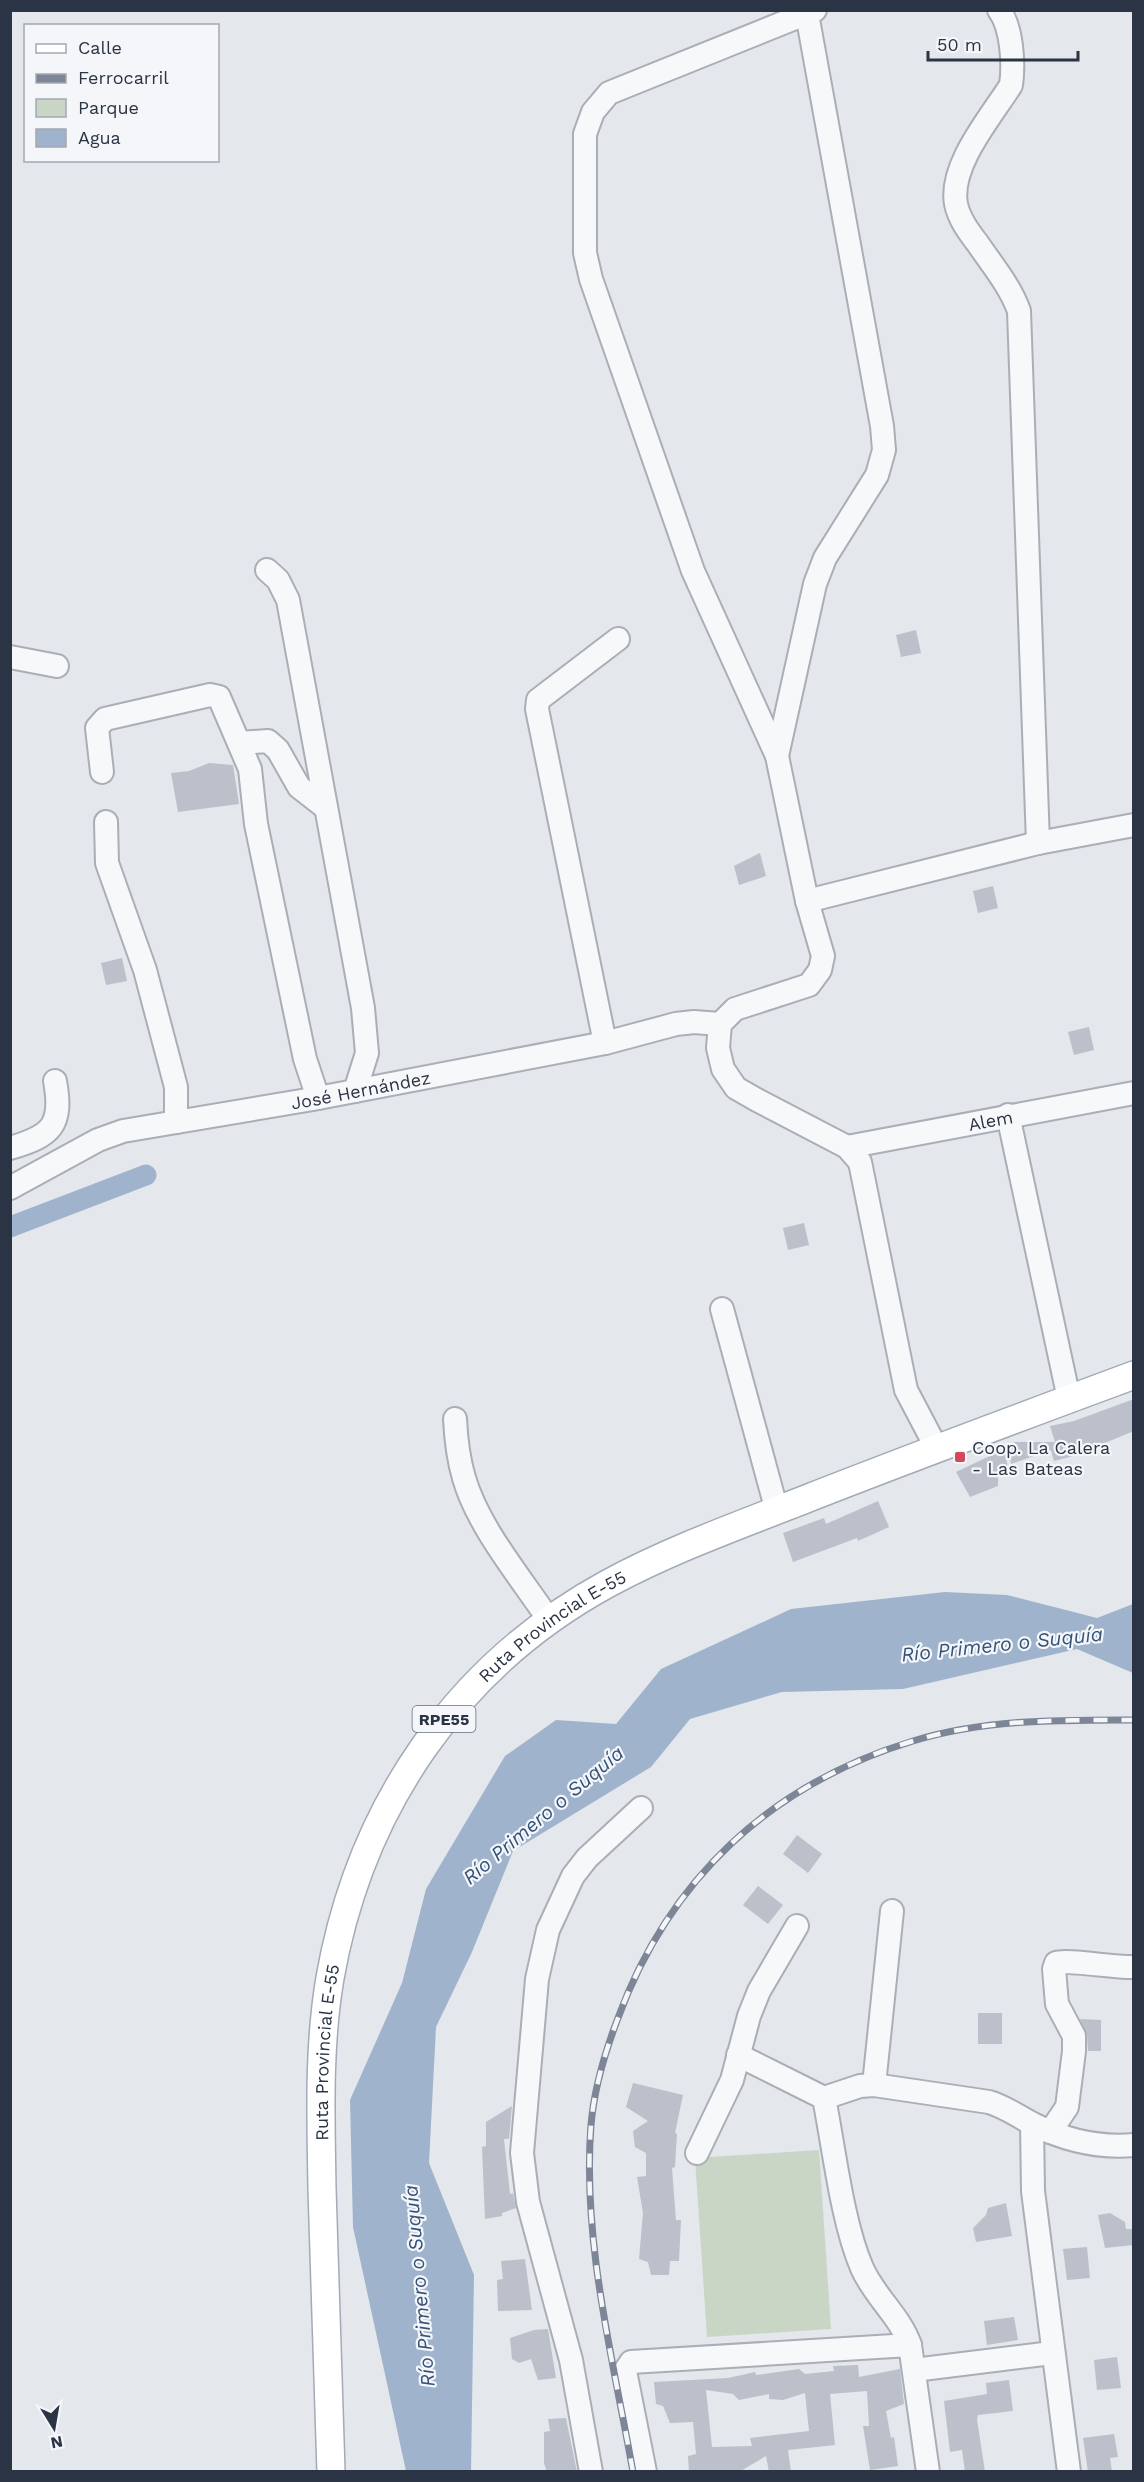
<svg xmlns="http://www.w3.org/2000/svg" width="1144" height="2482" viewBox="0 0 1144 2482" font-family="'Work Sans',sans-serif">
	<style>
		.green { fill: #c9d6c5 }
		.water { fill: #9fb4cc }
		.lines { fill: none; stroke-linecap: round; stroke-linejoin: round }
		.canal { stroke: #9fb4cc; stroke-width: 21 }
		.building { fill: #bbc0ca; fill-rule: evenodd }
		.minor-casing { stroke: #a9aeb7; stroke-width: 26 }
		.major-casing { stroke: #a3abb8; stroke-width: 30 }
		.minor { stroke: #f7f8fa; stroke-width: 22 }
		.major { stroke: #fff; stroke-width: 27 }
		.rail-casing { stroke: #7d8696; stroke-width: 7 }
		.rail { stroke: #f4f6f9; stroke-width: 4.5; stroke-dasharray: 14; stroke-linecap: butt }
		.poi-dot { fill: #d1495b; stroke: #f4f6f9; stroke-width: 2 }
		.labels { text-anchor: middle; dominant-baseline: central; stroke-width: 4.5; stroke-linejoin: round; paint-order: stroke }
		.shield { fill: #f4f6f9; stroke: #676e7b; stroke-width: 1.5 }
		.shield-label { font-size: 16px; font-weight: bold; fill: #2b3445 }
		.street-label { font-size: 18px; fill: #2b3445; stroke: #f4f6f9 }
		.poi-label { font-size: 18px; fill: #2b3445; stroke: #f4f6f9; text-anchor: start }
		.water-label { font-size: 20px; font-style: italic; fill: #34527a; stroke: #f4f6f9 }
	</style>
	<rect width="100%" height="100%" fill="#e4e7ec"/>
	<path class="green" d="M819,2150L831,2329L707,2337L695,2158Z"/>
	<path class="water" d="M945,1592L1007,1595L1097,1618L1133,1604V1673L1077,1649L903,1689L782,1692L690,1719L651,1767L513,1851L472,1952L436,2027L429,2163L474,2275L471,2471H406L353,2227L350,2100L402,1983L426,1889L505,1756L556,1720L616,1724L661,1669L791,1609Z"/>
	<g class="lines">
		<path class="canal" d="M10,1227L146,1175"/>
	</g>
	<g class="building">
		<path d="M916,630L921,653L901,657L896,635Z"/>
		<path d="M209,763L233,765L239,804L178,812L171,773L189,771Z"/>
		<path d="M760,853L766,876L739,885L734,866Z"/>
		<path d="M993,886L998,908L978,913L973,891Z"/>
		<path d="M122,958L127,981L106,985L101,963Z"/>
		<path d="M1089,1027L1094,1050L1074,1055L1068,1032Z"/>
		<path d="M804,1223L809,1245L788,1250L783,1228Z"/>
		<path d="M1134,1399V1431L1073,1456L1054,1461L1051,1450L1011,1464L1008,1446L1015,1442H1055L1050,1426L1074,1421Z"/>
		<path d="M1005,1452L1008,1468L998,1474V1486L970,1497L956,1472L994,1454Z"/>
		<path d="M878,1501L889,1527L858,1541L857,1538L793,1562L783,1533L824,1518L826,1524Z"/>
		<path d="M797,1835L822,1854L808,1873L783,1854Z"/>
		<path d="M758,1886L783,1905L768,1924L743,1905Z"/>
		<rect x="978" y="2013" width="24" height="31"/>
		<path d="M1080,2019L1101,2020V2051H1088L1087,2035Z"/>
		<path d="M633,2083L683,2095L675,2133L677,2134L675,2167L672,2168L676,2220H681L679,2261H670L669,2275H651L648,2262L639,2259L643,2213L637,2177L646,2176V2153L635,2147L633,2131L648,2121L626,2107Z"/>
		<path d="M512,2106L509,2139H504L510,2194L513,2193L516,2208L502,2213V2216L485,2219L482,2147L486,2146V2122Z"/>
		<path d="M1006,2203L1012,2236L976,2242L973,2228L986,2215L988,2208Z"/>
		<path d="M1110,2213L1125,2222L1126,2229H1134V2245L1105,2248L1098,2215Z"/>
		<path d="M1087,2247L1090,2278L1067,2280L1063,2249Z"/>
		<path d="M525,2259L532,2310L498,2311L497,2280L503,2279L501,2261Z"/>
		<path d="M1014,2317L1018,2340L987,2345L984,2321Z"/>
		<path d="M548,2329L556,2378L538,2380L531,2359L519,2363L512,2359L510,2338L534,2330Z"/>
		<path d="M1117,2357L1121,2388L1097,2390L1094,2360Z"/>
		<path d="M858,2365L859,2377L900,2369L904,2404L886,2411L891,2438L894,2437L898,2466L870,2470L863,2426H869L867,2391L830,2394L835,2445L788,2450L791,2472H769L766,2456L739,2472H689L688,2456L696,2454L693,2422L670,2423L663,2406L656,2404L654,2382L728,2378L755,2372L756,2375L799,2369L805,2374L834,2371L833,2366ZM706,2390L733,2394L739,2400L769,2394V2399L783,2400L805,2393L809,2431L750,2438L752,2446L712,2447Z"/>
		<path d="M1009,2380L1013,2411L978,2415L977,2419L985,2472H965L962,2450L950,2452L944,2401L987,2394L986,2383Z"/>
		<path d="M566,2418L577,2472H547L544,2463V2432L550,2431L548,2419Z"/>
		<path d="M1114,2434L1118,2457L1110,2458L1112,2472H1088L1083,2438Z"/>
	</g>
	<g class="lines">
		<g class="minor-casing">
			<g id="minor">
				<path d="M815,10L609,93L593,112L585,134V253L591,279L693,571L777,756L807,901L823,956L820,970L809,985L735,1009L720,1024L718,1048L723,1069L736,1088L757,1100L847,1147L860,1162L906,1390L937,1449"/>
				<path d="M999,10C1012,27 1014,64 1011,85C991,117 949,165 956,204C959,219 969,232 978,244C993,266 1010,286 1019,311L1038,843"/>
				<path d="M267,570L278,580L288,600L363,1008L367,1053L355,1091"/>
				<path d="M10,657L57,666"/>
				<path d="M239,743L268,741L278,750L299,787L326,808"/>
				<path d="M777,756L815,584L825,558L877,475L884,450L882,426L807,14"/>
				<path d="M102,772L97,728L105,719L210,695L219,697L250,769L256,824L305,1059L318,1098"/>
				<path d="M106,822L107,863L145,970L176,1087V1122"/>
				<path d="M807,901L1038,843L1134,825"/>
				<path d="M605,1043L537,709L538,700L618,639"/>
				<path d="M1008,1115L1069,1399"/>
				<path id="s1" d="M847,1147L1134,1093"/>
				<path d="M10,1148C52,1136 63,1125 55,1081"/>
				<path id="s2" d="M10,1188L98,1140L123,1131L313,1099L605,1043L676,1024L694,1022L720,1024"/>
				<path d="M722,1309L777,1511"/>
				<path d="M455,1419C456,1439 458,1458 464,1478C478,1527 521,1578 549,1620"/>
				<path d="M738,2055L824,2098C834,2148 842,2222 862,2268C874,2296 900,2316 910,2345L928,2472"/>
				<path d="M874,2085L892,1911"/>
				<path d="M824,2098L860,2086L874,2085L989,2102C1006,2107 1019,2117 1035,2125C1065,2140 1099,2148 1134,2145"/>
				<path d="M1032,2124L1033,2191L1069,2472"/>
				<path d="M1050,2132L1067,2107L1074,2051V2036L1057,2004L1054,1969L1056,1963C1066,1959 1116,1968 1134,1967"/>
				<path d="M697,2153L732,2080L749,2016L759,1991L797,1926"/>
				<path d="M914,2370L1052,2353"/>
				<path d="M591,2472L571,2360L528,2202L522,2153L537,1979L548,1930L573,1876L587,1858L641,1808"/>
				<path d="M645,2472L625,2371L631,2362L910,2345"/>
			</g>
		</g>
		<g class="major-casing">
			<g id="major">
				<path id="s3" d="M331,2472C328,2378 325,2283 322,2189C321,2119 318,2048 330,1978C360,1808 456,1666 609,1583C674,1548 743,1524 811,1497C918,1455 1026,1415 1134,1375"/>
			</g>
		</g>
		<use href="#minor" class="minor"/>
		<use href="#major" class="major"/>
		<g class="rail-casing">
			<path id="rail" d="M633,2472C613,2359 582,2240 591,2125C594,2089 605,2052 618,2018C669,1879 771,1784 913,1741C985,1719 1060,1720 1134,1720"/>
		</g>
		<use href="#rail" class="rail"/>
	</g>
	<rect class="poi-dot" x="954" y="1451" width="12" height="12" rx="3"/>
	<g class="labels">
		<rect class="shield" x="412.5" y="1706" width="63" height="26" rx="4.5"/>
		<g class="shield-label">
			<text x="444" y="1719">RPE55</text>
		</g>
		<g class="street-label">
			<text stroke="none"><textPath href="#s2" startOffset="368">José Hernández</textPath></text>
			<text stroke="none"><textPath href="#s1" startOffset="146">Alem</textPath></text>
			<text stroke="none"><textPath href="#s3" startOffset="924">Ruta Provincial E-55</textPath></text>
			<text stroke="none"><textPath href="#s3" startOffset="420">Ruta Provincial E-55</textPath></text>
		</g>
		<g class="poi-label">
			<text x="972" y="1447">Coop. La Calera<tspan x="972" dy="21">- Las Bateas</tspan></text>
		</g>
		<g class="water-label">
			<text transform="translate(1002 1644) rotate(-6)">Río Primero o Suquía</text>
			<text transform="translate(543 1815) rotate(-40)">Río Primero o Suquía</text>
			<text transform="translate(419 2286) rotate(-95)">Río Primero o Suquía</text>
		</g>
	</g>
	<rect width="1144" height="2482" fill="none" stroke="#2b3445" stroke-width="24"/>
	<rect x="24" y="24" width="195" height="138" fill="#f4f6f9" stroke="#a4a8b1" stroke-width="1.5"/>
	<rect x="36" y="44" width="30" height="9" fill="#ffffff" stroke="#a4a8b1" stroke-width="1.5"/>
	<text x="78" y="54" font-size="18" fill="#2b3445">Calle</text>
	<rect x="36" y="74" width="30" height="9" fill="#7d8696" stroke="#a4a8b1" stroke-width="1.5"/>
	<text x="78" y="84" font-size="18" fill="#2b3445">Ferrocarril</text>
	<rect x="36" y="99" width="30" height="18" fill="#c9d6c5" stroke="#a4a8b1" stroke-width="1.5"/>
	<text x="78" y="114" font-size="18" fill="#2b3445">Parque</text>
	<rect x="36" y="129" width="30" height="18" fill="#9fb4cc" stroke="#a4a8b1" stroke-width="1.5"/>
	<text x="78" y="144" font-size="18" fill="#2b3445">Agua</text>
	<g transform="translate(54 2428) rotate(169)" stroke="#f4f6f9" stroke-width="4.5" paint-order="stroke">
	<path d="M0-4.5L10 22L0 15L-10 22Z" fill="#2b3445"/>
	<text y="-9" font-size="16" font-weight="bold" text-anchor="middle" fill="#2b3445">N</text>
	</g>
	<path d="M928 51v9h150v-9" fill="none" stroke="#2b3445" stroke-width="3"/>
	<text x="937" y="51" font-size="18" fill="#2b3445" stroke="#f4f6f9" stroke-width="4.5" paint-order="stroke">50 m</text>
</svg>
